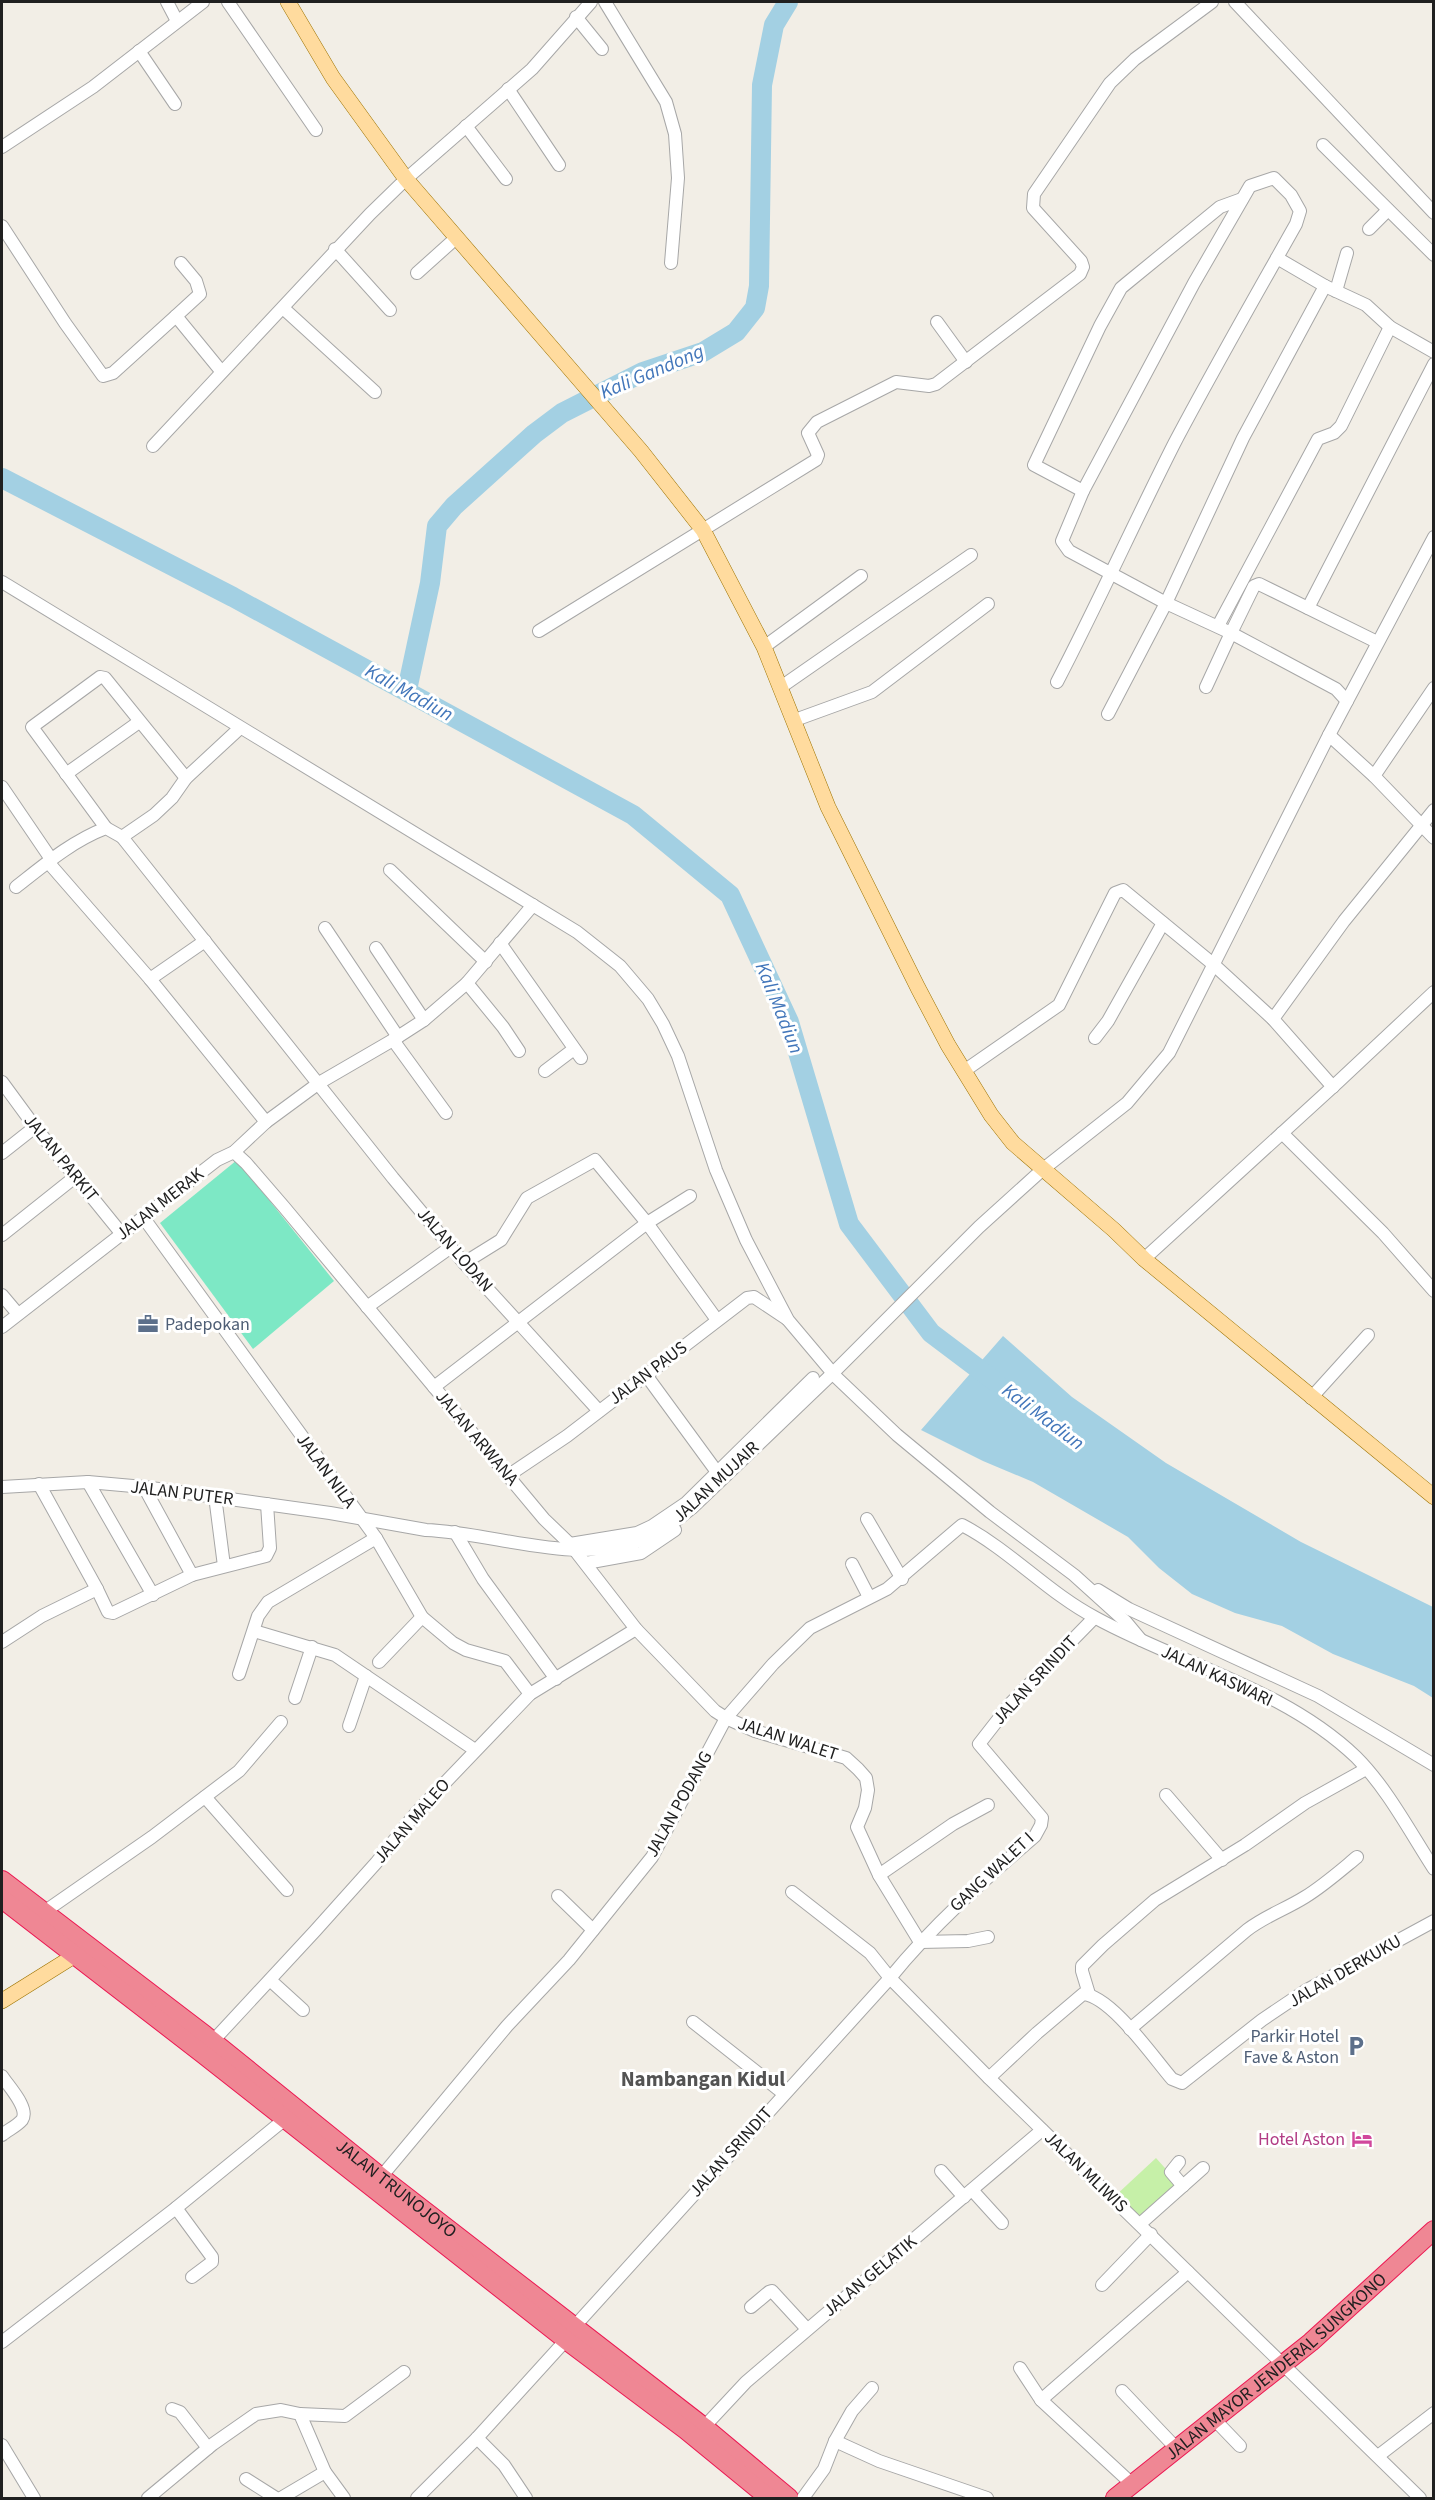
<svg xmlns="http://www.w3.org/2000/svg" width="1435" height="2500" viewBox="0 0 1435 2500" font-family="'Source Sans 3',sans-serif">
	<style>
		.grass { fill: #c6f0a8 }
		.pitch { fill: #7de8c5 }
		.water { fill: #a3d0e3 }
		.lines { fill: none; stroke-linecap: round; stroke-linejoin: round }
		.river { stroke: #a3d0e3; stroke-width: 20 }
		.minor-casing { stroke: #a7a7a7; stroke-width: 14 }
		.major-casing { stroke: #9d7300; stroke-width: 16 }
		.highway-casing { stroke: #ec1752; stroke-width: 20 }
		.minor { stroke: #fff; stroke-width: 12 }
		.major { stroke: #ffdb9e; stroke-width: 15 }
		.highway { stroke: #ef8794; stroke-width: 18 }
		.labels { text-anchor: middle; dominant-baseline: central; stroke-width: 6; stroke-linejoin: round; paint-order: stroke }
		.street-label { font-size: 18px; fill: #202020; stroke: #fff }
		.service-label { font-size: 18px; fill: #4e5e75; stroke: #fff; text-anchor: start }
		.hotel-label { font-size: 18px; fill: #b23c85; stroke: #fff; text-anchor: end }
		.water-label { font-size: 20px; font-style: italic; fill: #4276ba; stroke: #fff }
		.quarter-label { font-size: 21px; font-weight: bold; fill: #535353; stroke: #fff }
	</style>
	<rect width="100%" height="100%" fill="#f2eee6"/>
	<path class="grass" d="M1156,2158L1181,2186L1140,2222L1114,2197Z"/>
	<path class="pitch" d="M237,1160L334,1281L253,1349L160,1223Z"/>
	<path class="water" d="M1003,1336L1072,1397L1166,1463L1301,1542L1433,1607V1698L1414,1686L1333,1654L1282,1626L1235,1613L1192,1594L1159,1568L1128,1537L1033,1482L983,1461L921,1430Z"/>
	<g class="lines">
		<g class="river">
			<path d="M2,478L233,597L633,815L730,895L789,1022L849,1224L931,1333L996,1382"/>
			<path d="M407,690L430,583L437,526L454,506L534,434L562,413L643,372L703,352L736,332L755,308L759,286L762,85L774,25L788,2"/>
		</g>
		<g class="minor-casing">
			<g id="minor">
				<path d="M167,2L177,21"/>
				<path d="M228,2L316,130"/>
				<path d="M605,2L666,102L675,134L678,178L671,263"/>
				<path d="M1235,2L1434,213"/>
				<path d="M576,17L602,49"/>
				<path d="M139,51L175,104"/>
				<path d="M508,89L559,165"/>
				<path d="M466,126L506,179"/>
				<path d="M1323,145L1434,255"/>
				<path d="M2,147L93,87L203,2"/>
				<path d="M2,226L65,323L103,376L113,373L176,316"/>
				<path d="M1369,229L1388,210"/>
				<path d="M335,249L390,310"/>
				<path d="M181,263L196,281L200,294L176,316L221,371"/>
				<path d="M417,273L456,238"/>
				<path d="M1325,286L1366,305L1390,327L1434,352"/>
				<path d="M1336,291L1347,253"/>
				<path d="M283,308L375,392"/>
				<path d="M937,322L966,362"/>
				<path d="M153,446L370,214L406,179L532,69L591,2"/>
				<path d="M1083,491L1034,465L1100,326L1121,288L1127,283L1220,207L1242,199"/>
				<path d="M2,582L577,932L620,966L648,999L663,1024L678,1056L716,1170L746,1240L788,1320L836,1377L897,1435L990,1512L1074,1575L1126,1622L1141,1640"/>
				<path d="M1308,608L1434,364"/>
				<path d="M1218,626L1318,439L1334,433L1341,426L1390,327"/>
				<path d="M539,631L816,460L818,455L808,433L817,422L896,382L929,386L936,384L1080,274L1083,267L1081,261L1033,208L1034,194L1110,83L1135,59L1212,2"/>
				<path d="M764,647L861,576"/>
				<path d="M1057,682C1098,603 1134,523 1174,444C1213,370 1255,297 1296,224L1300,211L1291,195L1274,178L1250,186L1194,283L1083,491L1062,541L1069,551L1166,603L1231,633L1254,586L1259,584L1377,642"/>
				<path d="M781,687L971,555"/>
				<path d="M1206,687L1231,633L1336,689L1347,701"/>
				<path d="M1108,714L1166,603L1243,438L1325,286L1277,258"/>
				<path d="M795,720L872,692L988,604"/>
				<path d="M1329,735L1374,776L1434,838"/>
				<path d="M66,774L139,722"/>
				<path d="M1374,776L1434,688"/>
				<path d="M2,787L51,859"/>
				<path d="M106,828L32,727L100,677L105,678L186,778"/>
				<path d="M122,837L393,1178L464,1263L599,1411"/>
				<path d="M48,862L150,979L266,1122"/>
				<path d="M390,870L486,962"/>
				<path d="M16,887C44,865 72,841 106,828L122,837L154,815L172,798L186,778L240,728"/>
				<path d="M325,928L398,1037"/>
				<path d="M500,943L581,1058"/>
				<path d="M376,948L424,1020"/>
				<path d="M150,979L205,941"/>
				<path d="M467,983L503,1027L519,1051"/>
				<path d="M1273,1019L1344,921L1434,810"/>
				<path d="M1095,1038L1108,1021L1163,923"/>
				<path d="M393,1040L446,1113"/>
				<path d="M545,1071L574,1049"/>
				<path d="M964,1071L1059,1005L1115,893L1123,890L1213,964L1273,1019L1333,1087"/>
				<path d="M2,1082L35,1127L121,1233"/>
				<path d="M1282,1133L1383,1233L1434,1291"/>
				<path d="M234,1152L246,1163L284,1207L544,1519L570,1544L636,1629L715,1711L726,1718L755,1731L846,1758L858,1769L866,1778L868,1790L865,1808L857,1827L879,1875L920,1942"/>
				<path d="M2,1153L35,1127"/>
				<path d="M143,1217L376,1538L422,1617L453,1643L466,1650L505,1661L530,1694"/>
				<path d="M2,1235L75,1177"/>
				<path d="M1144,1259L1338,1082L1434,992"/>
				<path d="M464,1263L501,1240L527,1198L595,1160L647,1223L690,1196"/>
				<path d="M2,1295L18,1314"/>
				<path d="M367,1307L451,1247"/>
				<path d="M2,1327L217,1160L234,1152L266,1122L319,1083L393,1040L424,1020L467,983L533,905"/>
				<path d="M646,1375L717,1472"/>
				<path d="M434,1387L647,1223L717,1320"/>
				<path d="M1311,1398L1368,1335"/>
				<path d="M509,1475L567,1436L747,1298L754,1297L787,1319"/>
				<path d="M88,1482L153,1595"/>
				<path d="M39,1484L97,1589"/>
				<path d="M2,1487L88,1482L144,1487L330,1513L426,1530C499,1533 585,1570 654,1535C668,1528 680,1517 692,1508L833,1373L979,1227L1042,1170L1127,1103L1169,1053L1329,735L1434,537"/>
				<path d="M144,1487L192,1575"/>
				<path d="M215,1496L224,1566"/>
				<path d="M867,1519L902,1579"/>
				<path d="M455,1532L483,1579L556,1679"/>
				<path d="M570,1544L637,1533L652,1526L686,1503L813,1378"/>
				<path d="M586,1563L641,1553L675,1530"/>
				<path d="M852,1564L869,1597"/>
				<path d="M1098,1590L1129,1609L1318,1696L1434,1765"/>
				<path d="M254,1631L335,1655L475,1750"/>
				<path d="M2,1642L42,1616L97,1589L108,1612L113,1613L192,1575L266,1556L270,1548L267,1504"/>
				<path d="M379,1662L422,1617"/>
				<path d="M239,1674L258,1616L268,1602L376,1538"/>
				<path d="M295,1698L312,1647"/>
				<path d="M349,1726L366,1676"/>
				<path d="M1166,1795L1222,1860"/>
				<path d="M205,1797L287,1890"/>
				<path d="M879,1875L953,1824L988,1805"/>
				<path d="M792,1892L870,1953L890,1978L989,2078L1420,2498"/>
				<path d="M558,1896L593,1930"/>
				<path d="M44,1912L152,1837L239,1771L281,1722"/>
				<path d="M920,1942L968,1941L988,1937"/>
				<path d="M270,1980L303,2010"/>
				<path d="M1089,1994L1082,1971V1966L1103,1945L1155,1900L1245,1845L1305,1803L1366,1769"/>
				<path d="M693,2022L783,2093"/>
				<path d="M1130,2029L1247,1930C1265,1916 1286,1909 1305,1897C1323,1886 1340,1871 1357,1857"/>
				<path d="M212,2042L315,1931L376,1863L416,1813L530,1694L636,1629"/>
				<path d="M2,2076C8,2086 30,2108 22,2120C17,2126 8,2130 2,2135"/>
				<path d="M989,2078L1037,2033L1083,1994C1111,1996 1153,2057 1172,2079L1182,2083L1262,2020L1305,1991L1434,1921"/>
				<path d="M1179,2162L1171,2172L1183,2186"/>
				<path d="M941,2171L964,2197"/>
				<path d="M381,2177L507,2026L569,1960L652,1857L726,1718L773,1664L810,1628L887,1589L962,1525C1010,1550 1048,1593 1096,1618C1182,1665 1284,1688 1356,1757C1387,1788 1410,1832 1434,1869"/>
				<path d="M972,2190L1002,2223"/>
				<path d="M176,2208L212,2257V2262L192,2277"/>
				<path d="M1140,2224L1203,2168"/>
				<path d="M1102,2285L1151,2234"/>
				<path d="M751,2307L769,2292L772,2291L807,2329"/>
				<path d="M574,2327L890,1978C933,1925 983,1881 1035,1836L1041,1825L1042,1818L979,1744L1011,1703L1094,1618"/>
				<path d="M2,2342L176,2208L285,2119"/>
				<path d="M1020,2368L1041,2400"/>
				<path d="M1122,2391L1177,2449"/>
				<path d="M172,2409L180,2412L208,2448"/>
				<path d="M300,2414L345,2416L404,2372"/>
				<path d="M1214,2419L1240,2446"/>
				<path d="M704,2427L746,2382L1042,2130"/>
				<path d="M477,2438L504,2465L526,2498"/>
				<path d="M835,2441L879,2461L987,2498"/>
				<path d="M2,2445L34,2498"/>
				<path d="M1378,2456L1434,2413"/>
				<path d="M246,2479L276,2498"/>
				<path d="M1132,2484L1041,2400L1188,2272"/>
				<path d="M148,2498L213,2444L256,2414L281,2410L300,2414L325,2472L344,2498"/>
				<path d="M281,2498L325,2472"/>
				<path d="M417,2498L477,2438L566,2340"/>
				<path d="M803,2498L824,2469L835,2441L852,2411L872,2388"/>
			</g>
		</g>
		<g class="major-casing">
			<g id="major">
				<path d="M288,2L333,78L406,179L641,451L703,530L764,647L828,807L918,988L948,1045L991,1115L1013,1143L1114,1230L1144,1259L1434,1497"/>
				<path d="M2,2001L74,1956"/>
			</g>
		</g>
		<g class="highway-casing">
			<g id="highway">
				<path id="s1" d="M2,1880L205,2035L381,2177L704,2427L789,2498"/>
				<path d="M2,1899L203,2054L566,2340L686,2430L769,2498"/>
				<path id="s2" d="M1115,2498L1311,2342L1434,2230"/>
			</g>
		</g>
		<use href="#minor" class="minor"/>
		<use href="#major" class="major"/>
		<use href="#highway" class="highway"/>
	</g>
	<defs>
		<g id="office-bare" transform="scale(1.62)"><path d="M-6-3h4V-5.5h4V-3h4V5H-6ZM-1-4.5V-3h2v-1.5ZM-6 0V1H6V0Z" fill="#5c6f8a" stroke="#fff" stroke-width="2.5" paint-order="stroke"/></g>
		<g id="parking-bare" transform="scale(1.62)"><path d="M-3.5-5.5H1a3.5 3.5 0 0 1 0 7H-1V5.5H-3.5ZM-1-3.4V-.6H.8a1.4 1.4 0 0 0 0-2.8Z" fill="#5c6f8a" stroke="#fff" stroke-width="2.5" paint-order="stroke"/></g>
		<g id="hotel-bare" transform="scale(1.62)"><path d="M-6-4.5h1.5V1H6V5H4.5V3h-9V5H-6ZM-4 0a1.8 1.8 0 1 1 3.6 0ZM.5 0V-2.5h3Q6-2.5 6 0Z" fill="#d1479c" stroke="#fff" stroke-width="2.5" paint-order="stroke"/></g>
	</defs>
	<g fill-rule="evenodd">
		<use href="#office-bare" x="148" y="1324"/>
		<use href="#parking-bare" x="1356" y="2046"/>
		<use href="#hotel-bare" x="1362" y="2139"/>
	</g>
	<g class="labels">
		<g class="street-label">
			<text transform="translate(61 1158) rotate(51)">JALAN PARKIT</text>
			<text transform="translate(160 1204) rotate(-38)">JALAN MERAK</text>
			<text transform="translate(455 1250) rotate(49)">JALAN LODAN</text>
			<text transform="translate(648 1373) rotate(-37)">JALAN PAUS</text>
			<text transform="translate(477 1438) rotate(50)">JALAN ARWANA</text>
			<text transform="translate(326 1471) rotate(54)">JALAN NILA</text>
			<text transform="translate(716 1482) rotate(-43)">JALAN MUJAIR</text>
			<text transform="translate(182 1493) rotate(7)">JALAN PUTER</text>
			<text transform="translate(1217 1676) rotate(25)">JALAN KASWARI</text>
			<text transform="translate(1035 1680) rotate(-47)">JALAN SRINDIT</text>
			<text transform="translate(788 1739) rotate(18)">JALAN WALET</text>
			<text transform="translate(679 1804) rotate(-61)">JALAN PODANG</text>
			<text transform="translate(412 1821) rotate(-49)">JALAN MALEO</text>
			<text transform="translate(992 1872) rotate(-43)">GANG WALET I</text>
			<text transform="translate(1345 1971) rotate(-30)">JALAN DERKUKU</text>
			<text transform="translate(731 2152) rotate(-48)">JALAN SRINDIT</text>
			<text transform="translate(1086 2172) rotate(44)">JALAN MLIWIS</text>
			<text stroke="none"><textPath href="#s1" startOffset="501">JALAN TRUNOJOYO</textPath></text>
			<text transform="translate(870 2276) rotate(-40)">JALAN GELATIK</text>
			<text stroke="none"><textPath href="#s2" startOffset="208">JALAN MAYOR JENDERAL SUNGKONO</textPath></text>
		</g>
		<g class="service-label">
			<text x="165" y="1324">Padepokan</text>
			<text x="1339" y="2036" text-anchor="end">Parkir Hotel<tspan x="1339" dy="21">Fave &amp; Aston</tspan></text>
		</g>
		<g class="hotel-label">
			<text x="1345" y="2139">Hotel Aston</text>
		</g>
		<g class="water-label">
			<text transform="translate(652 372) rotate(-23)">Kali Gandong</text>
			<text transform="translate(409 693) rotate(29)">Kali Madiun</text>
			<text transform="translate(779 1008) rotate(68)">Kali Madiun</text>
			<text transform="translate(1043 1417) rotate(37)">Kali Madiun</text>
		</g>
		<g class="quarter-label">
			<text x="703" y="2079">Nambangan Kidul</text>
		</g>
	</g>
	<rect width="1435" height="2500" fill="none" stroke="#202020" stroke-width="6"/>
</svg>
